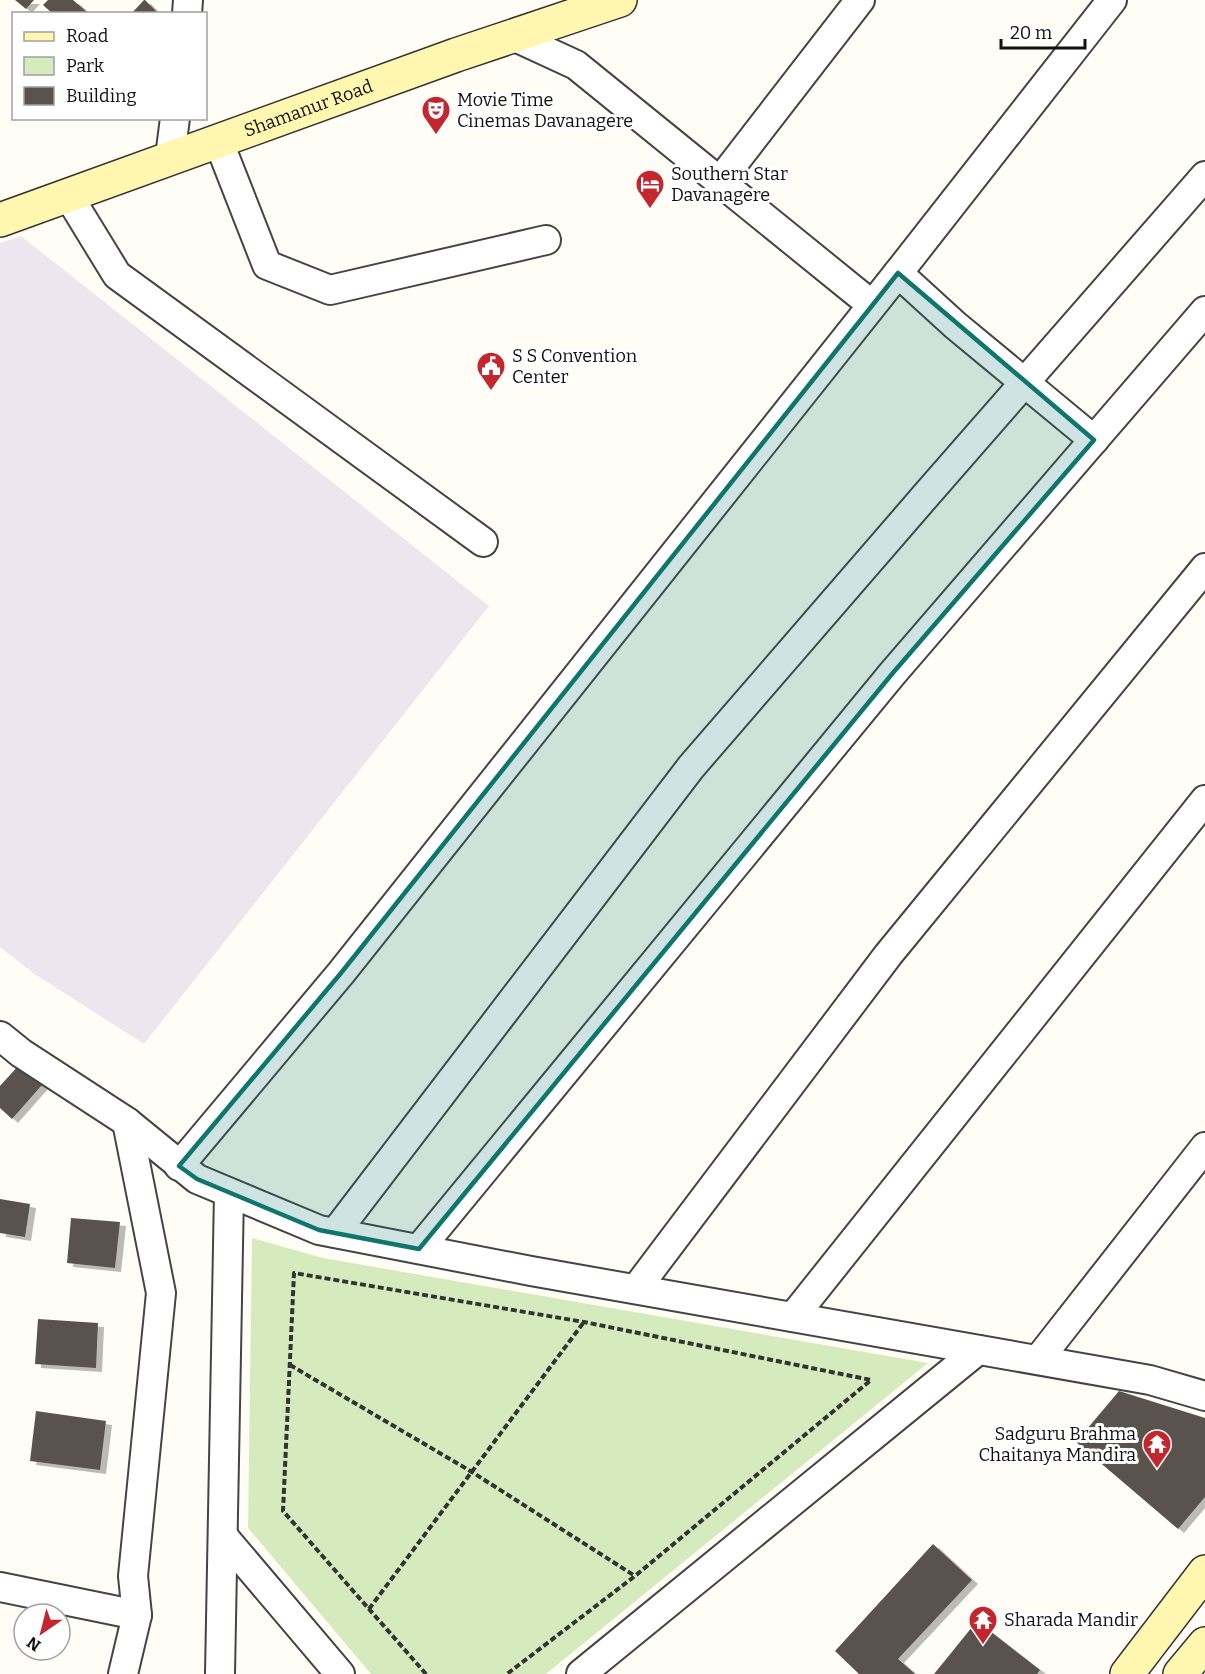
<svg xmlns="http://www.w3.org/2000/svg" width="1205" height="1674" viewBox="0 0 1205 1674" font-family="Bitter,serif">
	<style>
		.industrial { fill: #eee6ef }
		.green { fill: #d5ebbd }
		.building { fill: #5a524d; filter: url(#shadow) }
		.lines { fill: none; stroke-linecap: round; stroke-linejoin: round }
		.street-casing { stroke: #444; stroke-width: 32 }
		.secondary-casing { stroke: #333; stroke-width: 36 }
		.path { stroke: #333; stroke-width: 4; stroke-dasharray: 6 3; stroke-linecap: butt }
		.street { stroke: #fff; stroke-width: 28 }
		.secondary { stroke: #fff6b0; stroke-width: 33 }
		.marked { fill: #0f766e; fill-opacity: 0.2; stroke: #0f766e; stroke-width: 4.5; stroke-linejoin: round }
		.labels { text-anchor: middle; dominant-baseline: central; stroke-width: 6; stroke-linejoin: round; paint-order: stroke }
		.poi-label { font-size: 18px; fill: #111; stroke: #fff; text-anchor: start }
		.street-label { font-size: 18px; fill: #111; stroke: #fff }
	</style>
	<defs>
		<filter id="shadow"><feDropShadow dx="6" dy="4" stdDeviation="0" flood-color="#0004"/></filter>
	</defs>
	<rect width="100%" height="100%" fill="#fffdf5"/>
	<path class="industrial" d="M21,236L489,606L144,1044L33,973L0,947V243Z"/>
	<path class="green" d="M252,1238L323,1258L928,1363L546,1674H371L248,1528Z"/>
	<g class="building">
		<path d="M15,0H34L26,9Z"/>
		<path d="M48,0H73L87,12L86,14H53L43,5Z"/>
		<path d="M144,0H145L159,14H131Z"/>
		<path d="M19,1065L42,1085L12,1119L0,1108V1086Z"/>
		<path d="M0,1199L30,1204L25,1237L0,1233Z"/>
		<path d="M71,1218L120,1222L115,1268L67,1263Z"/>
		<path d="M38,1319L98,1323L96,1368L35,1364Z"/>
		<path d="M1119,1391L1205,1418V1497L1178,1529L1076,1442Z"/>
		<path d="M36,1411L106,1421L100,1470L30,1461Z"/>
		<path d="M933,1544L972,1580L898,1659L915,1674H859L835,1651Z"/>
		<path d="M977,1621L1040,1670L1037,1674H934Z"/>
	</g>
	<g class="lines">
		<g class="street-casing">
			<g id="street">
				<path d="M187,14L188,0"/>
				<path d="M513,36L576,65L872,305"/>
				<path d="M218,140L267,265L330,290L546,240"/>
				<path d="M170,157L175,118"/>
				<path d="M720,181L860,0"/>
				<path d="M68,195L117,275L483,542"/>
				<path d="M898,273L955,325L1094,440"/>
				<path d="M0,1036L21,1053L127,1122L197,1179L319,1230L531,1271L1150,1380L1205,1396"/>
				<path d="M179,1166L341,973L898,273L1112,0"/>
				<path d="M335,1233L691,767L928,493L1205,176"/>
				<path d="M419,1249L892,674L1205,311"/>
				<path d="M636,1289L888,955L1205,568"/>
				<path d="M793,1317L1205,800"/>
				<path d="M1038,1360L1205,1147"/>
				<path d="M223,1536L340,1674"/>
				<path d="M0,1587L137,1615"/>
				<path d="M123,1674L137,1615L133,1576L161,1293L127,1122"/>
				<path d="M220,1674L229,1193"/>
				<path d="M581,1674L978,1350"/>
			</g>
		</g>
		<g class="secondary-casing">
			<g id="secondary">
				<path id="s1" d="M0,220L456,55L620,0"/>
				<path d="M1127,1674L1205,1572"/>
				<path d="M1180,1674L1205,1644"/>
			</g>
		</g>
		<g class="path">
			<path d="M290,1365L472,1472L635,1576"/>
			<path d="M369,1609L584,1322"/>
			<path d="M426,1674L283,1511L294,1273L584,1322L871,1380L635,1576L507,1674"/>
		</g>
		<use href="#street" class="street"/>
		<use href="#secondary" class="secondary"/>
	</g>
	<path class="marked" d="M898,273L1094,440L892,674L419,1249L319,1230L197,1179L179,1166L341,973Z"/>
	<defs>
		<g id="theatre-pin" transform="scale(1.5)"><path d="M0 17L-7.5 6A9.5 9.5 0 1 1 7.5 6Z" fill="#c4262e" stroke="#fff"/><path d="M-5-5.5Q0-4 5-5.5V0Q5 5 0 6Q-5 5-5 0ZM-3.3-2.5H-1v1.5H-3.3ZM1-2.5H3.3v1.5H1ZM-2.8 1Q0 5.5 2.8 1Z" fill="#fff"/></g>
		<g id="hotel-pin" transform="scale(1.5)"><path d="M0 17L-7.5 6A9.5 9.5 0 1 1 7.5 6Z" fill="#c4262e" stroke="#fff"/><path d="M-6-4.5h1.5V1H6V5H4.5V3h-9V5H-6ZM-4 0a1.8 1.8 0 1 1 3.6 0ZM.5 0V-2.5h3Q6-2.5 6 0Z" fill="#fff"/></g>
		<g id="civic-pin" transform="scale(1.5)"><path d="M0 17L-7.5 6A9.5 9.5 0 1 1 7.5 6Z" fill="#c4262e" stroke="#fff"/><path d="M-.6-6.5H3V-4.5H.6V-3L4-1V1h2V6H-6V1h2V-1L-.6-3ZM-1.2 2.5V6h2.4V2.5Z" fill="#fff"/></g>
		<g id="temple-pin" transform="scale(1.5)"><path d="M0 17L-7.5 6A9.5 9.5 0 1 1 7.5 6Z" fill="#c4262e" stroke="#fff"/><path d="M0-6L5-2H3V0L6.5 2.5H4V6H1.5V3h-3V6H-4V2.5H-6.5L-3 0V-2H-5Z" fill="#fff"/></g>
	</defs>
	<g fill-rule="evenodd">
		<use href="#theatre-pin" x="436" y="110"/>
		<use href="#hotel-pin" x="650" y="184"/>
		<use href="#civic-pin" x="491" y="366"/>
		<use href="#temple-pin" x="1157" y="1444"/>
		<use href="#temple-pin" x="983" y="1620"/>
	</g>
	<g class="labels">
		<g class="poi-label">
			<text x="457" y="100">Movie Time<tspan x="457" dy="21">Cinemas Davanagere</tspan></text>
			<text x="671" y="174">Southern Star<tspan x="671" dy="21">Davanagere</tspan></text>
			<text x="512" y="356">S S Convention<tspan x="512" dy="21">Center</tspan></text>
			<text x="1136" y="1434" text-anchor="end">Sadguru Brahma<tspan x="1136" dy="21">Chaitanya Mandira</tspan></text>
			<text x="1004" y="1620">Sharada Mandir</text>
		</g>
		<g class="street-label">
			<text stroke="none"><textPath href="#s1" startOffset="328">Shamanur Road</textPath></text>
		</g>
	</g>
	<rect x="12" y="12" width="195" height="108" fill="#ffffff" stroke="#a0a0a0" stroke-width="1.5"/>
	<rect x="24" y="32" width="30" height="9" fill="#fff6b0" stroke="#a0a0a0" stroke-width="1.5"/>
	<text x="66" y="42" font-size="18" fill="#111111">Road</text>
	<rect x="24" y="57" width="30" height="18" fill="#d5ebbd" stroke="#a0a0a0" stroke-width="1.5"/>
	<text x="66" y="72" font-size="18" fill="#111111">Park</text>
	<rect x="24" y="87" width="30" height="18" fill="#5a524d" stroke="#a0a0a0" stroke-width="1.5"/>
	<text x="66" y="102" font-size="18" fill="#111111">Building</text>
	<g transform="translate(42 1632) rotate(215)"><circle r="28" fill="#ffffff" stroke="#a0a0a0" stroke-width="1.5"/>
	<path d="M0-4.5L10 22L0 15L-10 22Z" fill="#c4262e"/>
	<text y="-9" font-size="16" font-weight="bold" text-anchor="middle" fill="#111111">N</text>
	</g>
	<path d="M1001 39v9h84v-9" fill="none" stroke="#111111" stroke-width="3"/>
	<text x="1010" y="39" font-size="18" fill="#111111" stroke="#ffffff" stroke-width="4.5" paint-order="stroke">20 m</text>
</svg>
